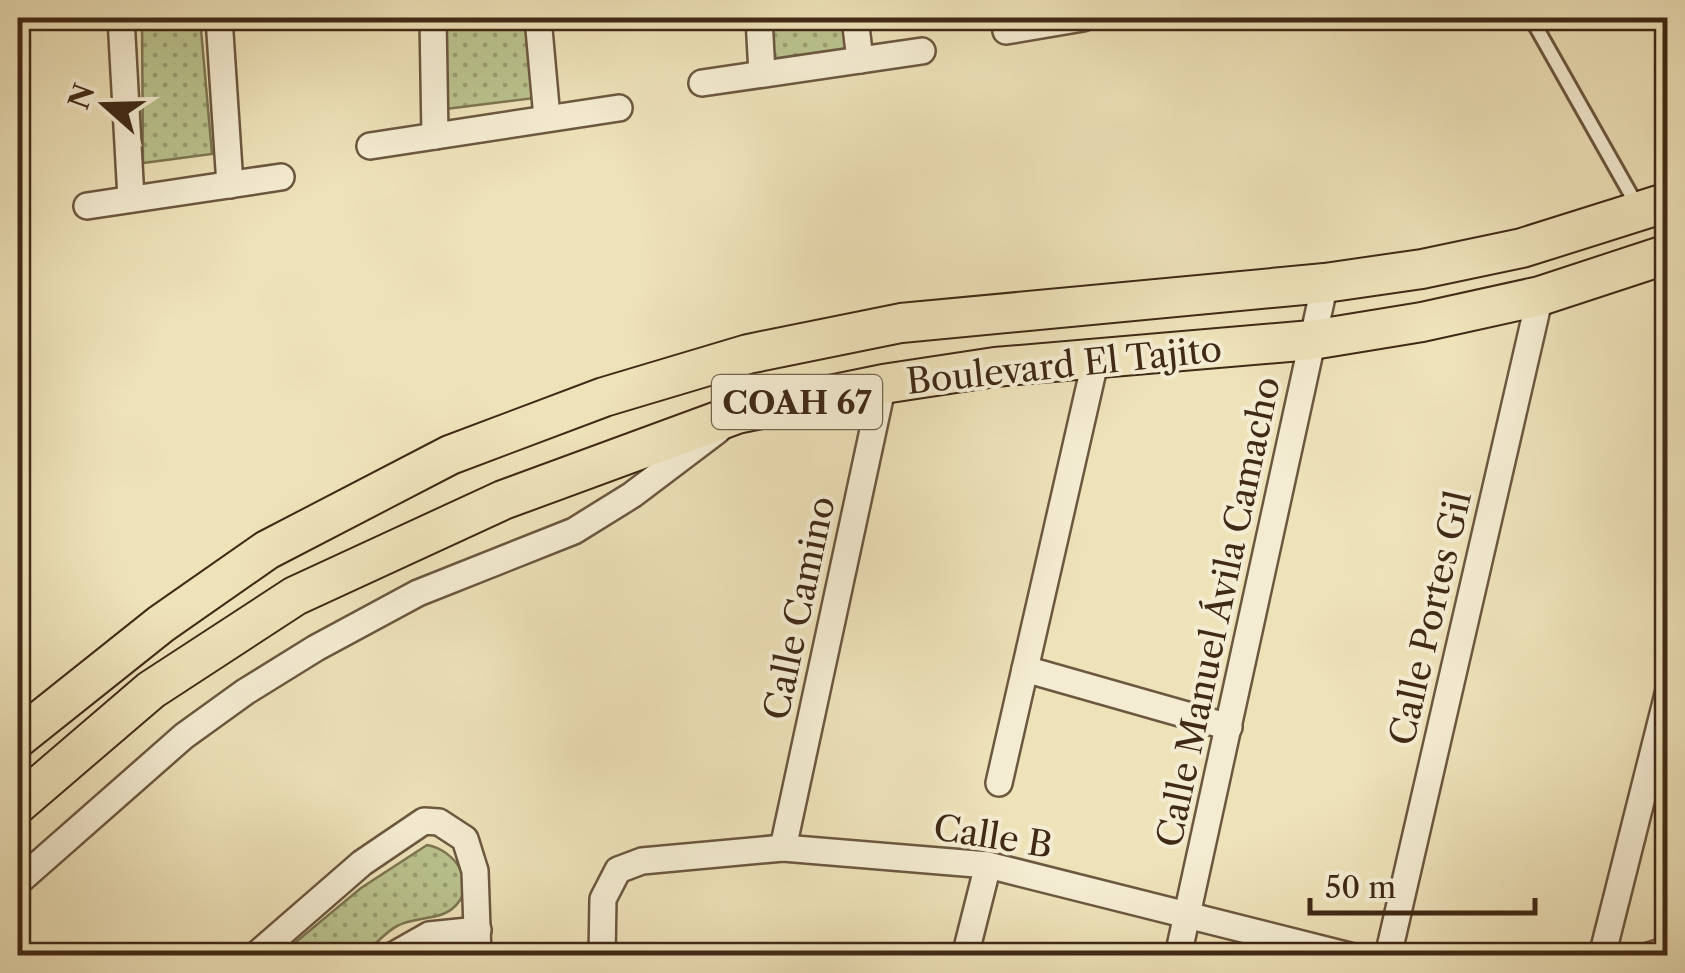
<svg xmlns="http://www.w3.org/2000/svg" width="1685" height="973" viewBox="0 0 1685 973" font-family="'Libre Caslon Text',serif">
	<style>
		.grass { fill: url(#grass-dots); stroke: #7d7652; stroke-width: 2.5 }
		.lines { fill: none; stroke-linecap: round; stroke-linejoin: round }
		.service-casing { stroke: #6c573f; stroke-width: 18 }
		.minor-casing { stroke: #6c573f; stroke-width: 30 }
		.primary-casing { stroke: #402916; stroke-width: 42 }
		.service { stroke: #f4ecd2; stroke-width: 12 }
		.minor { stroke: #f4ecd2; stroke-width: 25 }
		.primary { stroke: #eee2b9; stroke-width: 38 }
		.labels { text-anchor: middle; dominant-baseline: central; stroke-width: 8; stroke-linejoin: round; paint-order: stroke }
		.shield { fill: #f4ecd2; stroke: #76644e; stroke-width: 2.5 }
		.shield-label { font-size: 32px; font-weight: bold; fill: #402916 }
		.street-label { font-size: 35px; fill: #402916; stroke: #f4ecd2 }
	</style>
	<defs>
		<pattern id="grass-dots" width="8" height="8" patternUnits="userSpaceOnUse" patternTransform="scale(2.5)"><rect width="8" height="8" fill="#bac38e"/><path d="M2 2h.1M6 6h.1" fill="none" stroke="#999e73" stroke-width="1.8" stroke-linecap="round"/></pattern>
	</defs>
	<rect width="100%" height="100%" fill="#eee2b9"/>
	<filter id="stains"><feTurbulence type="fractalNoise" baseFrequency=".002" numOctaves="4"/><feColorMatrix values="0 0 0 0 .2 0 0 0 0 .09 0 0 0 0 .02 0 0 0 .5 -.17"/></filter>
	<radialGradient id="worn" r=".72"><stop offset=".6" stop-color="#630" stop-opacity="0"/><stop offset="1" stop-color="#630" stop-opacity=".3"/></radialGradient>
	<g class="grass">
		<path d="M142,18H200L212,154L143,163Z"/>
		<path d="M443,18H527L535,98L445,109Z"/>
		<path d="M769,18H842L847,52L771,64Z"/>
		<path d="M427,845C456,850 480,886 452,909C438,920 415,917 399,925C386,931 374,946 363,955L279,956L361,888Z"/>
	</g>
	<g class="lines">
		<g class="service-casing">
			<g id="service">
				<path d="M1531,18L1639,209"/>
				<path d="M1668,134V137"/>
			</g>
		</g>
		<g class="minor-casing">
			<g id="minor">
				<path d="M121,18L131,199"/>
				<path d="M219,18L230,185"/>
				<path d="M433,18L435,136"/>
				<path d="M538,18L547,118"/>
				<path d="M759,18L762,74"/>
				<path d="M855,18L860,60"/>
				<path d="M1006,31L1083,18"/>
				<path d="M702,83L922,51"/>
				<path d="M370,146L619,108"/>
				<path d="M87,206L281,177"/>
				<path d="M1025,669L1229,727"/>
				<path d="M999,783L1096,358"/>
				<path d="M783,848L883,384"/>
				<path d="M18,882L184,736L245,692L316,648L418,593L574,531L632,495L718,430"/>
				<path d="M255,956L362,863L424,821L439,822L465,839L475,871L478,956"/>
				<path d="M392,956L429,935L478,930"/>
				<path d="M602,956L603,899L618,870L642,861L783,848L988,865L1350,956"/>
				<path d="M965,956L988,865"/>
				<path d="M1178,956L1325,283"/>
				<path d="M1388,956L1540,296"/>
				<path d="M1602,956L1668,694"/>
				<path d="M1648,956L1668,950"/>
			</g>
		</g>
		<g class="primary-casing">
			<g id="primary">
				<path d="M18,738L161,624L267,550L450,455L604,397L748,354L901,323L1325,283L1422,269L1522,248L1668,202"/>
				<path d="M18,804L151,690L295,596L503,500L737,414L883,384L995,367L1312,340L1422,322L1540,296L1668,254"/>
			</g>
		</g>
		<use href="#service" class="service"/>
		<use href="#minor" class="minor"/>
		<use href="#primary" class="primary"/>
	</g>
	<g class="labels">
		<rect class="shield" x="712" y="375" width="170" height="54" rx="8"/>
		<g class="shield-label">
			<text x="797" y="402">COAH 67</text>
		</g>
		<g class="street-label">
			<text transform="translate(1064 365) rotate(-6)">Boulevard El Tajito</text>
			<text transform="translate(799 608) rotate(-78)">Calle Camino</text>
			<text transform="translate(1218 612) rotate(-78)">Calle Manuel Ávila Camacho</text>
			<text transform="translate(1430 618) rotate(-77)">Calle Portes Gil</text>
			<text transform="translate(993 836) rotate(9)">Calle B</text>
		</g>
	</g>
	<rect width="1685" height="973" fill="none" stroke="#eee2b9" stroke-width="60"/>
	<rect x="20" y="20" width="1645" height="933" fill="none" stroke="#402916" stroke-width="5"/>
	<rect x="30" y="30" width="1625" height="913" fill="none" stroke="#402916" stroke-width="2.5"/>
	<g transform="translate(105 105) rotate(290)" stroke="#f4ecd2" stroke-width="8" paint-order="stroke">
	<path d="M0-8L18 38L0 25L-18 38Z" fill="#402916"/>
	<text y="-15" font-size="28" font-weight="bold" text-anchor="middle" fill="#402916">N</text>
	</g>
	<path d="M1310 898v15h225v-15" fill="none" stroke="#402916" stroke-width="5"/>
	<text x="1325" y="898" font-size="30" fill="#402916" stroke="#f4ecd2" stroke-width="8" paint-order="stroke">50 m</text>
	<rect width="100%" height="100%" filter="url(#stains)"/>
	<rect width="100%" height="100%" fill="url(#worn)"/>
</svg>
